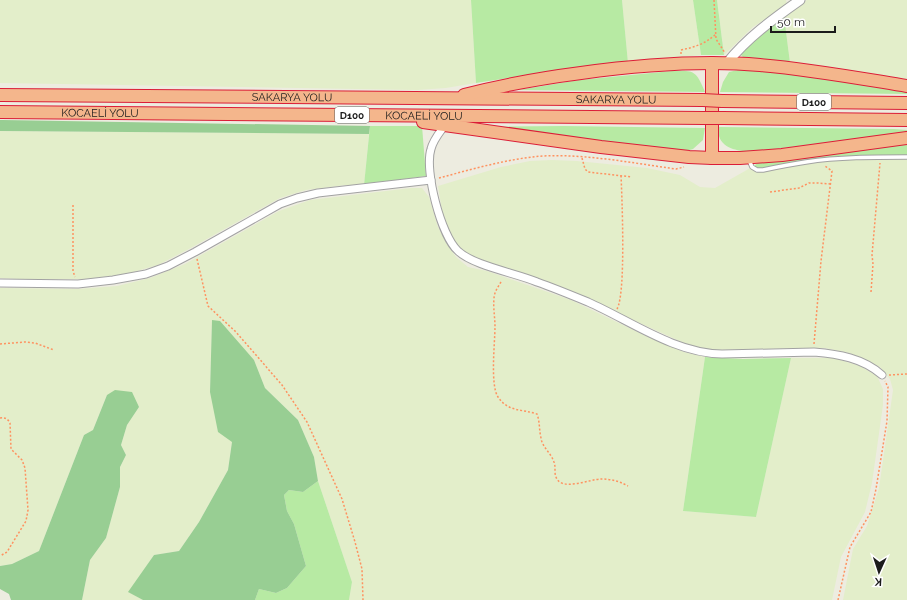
<svg xmlns="http://www.w3.org/2000/svg" width="907" height="600" viewBox="0 0 907 600" font-family="Raleway,sans-serif">
	<style>
		.farmland { fill: #e3eeca }
		.grass { fill: #b7eaa3 }
		.forest { fill: #98ce93 }
		.lines { fill: none; stroke-linecap: round; stroke-linejoin: round }
		.service-casing { stroke: #a2a2a2; stroke-width: 5.5 }
		.minor-casing { stroke: #a2a2a2; stroke-width: 9 }
		.tertiary-casing { stroke: #a2a2a2; stroke-width: 11 }
		.trunk-casing { stroke: #db1d37; stroke-width: 14 }
		.path { stroke: #fe9260; stroke-width: 1.5; stroke-dasharray: 2 2; stroke-linecap: butt }
		.service { stroke: #fff; stroke-width: 3.5 }
		.minor { stroke: #fff; stroke-width: 7 }
		.tertiary { stroke: #fff; stroke-width: 9 }
		.trunk { stroke: #f4b68c; stroke-width: 12 }
		.trunk-bridge-casing { stroke: #db1d37; stroke-width: 14; stroke-linecap: butt }
		.trunk-bridge { stroke: #f4b68c; stroke-width: 12 }
		.labels { text-anchor: middle; dominant-baseline: central; stroke-width: 3; stroke-linejoin: round; paint-order: stroke }
		.shield { fill: #fff; stroke: #5f5f5f; stroke-width: 1 }
		.shield-label { font-size: 10px; font-weight: bold; fill: #1b1b1b }
		.street-label { font-size: 11px; fill: #1b1b1b; stroke: #fff }
	</style>
	<rect width="100%" height="100%" fill="#edece0"/>
	<g class="farmland">
		<path d="M0,0H471L476,83L446,88L417,90L0,83Z"/>
		<path d="M622,0H693L701,55L628,63Z"/>
		<path d="M717,0H786L787,5L753,27L724,55Z"/>
		<path d="M807,0H907V82L790,63L784,16Z"/>
		<path d="M0,131L369,134L364,185H346L306,190L280,198L189,249L158,265L126,274L86,279H20L0,278Z"/>
		<path d="M907,157V600H843L853,549L867,526L879,488L893,390L890,379L880,367L849,353L825,348L705,350L686,344L565,289L470,256L455,243L449,230L442,211L438,186L501,167L530,161L552,160L577,161L647,168L680,175L700,187L715,188L752,167L806,162Z"/>
		<path d="M411,188H422L429,197L438,227L447,244L456,257L468,267L487,271L571,300L648,337L684,352L705,357L683,511L756,517L791,358H834L860,366L877,376L883,389V405L872,483L865,512L841,557L832,600H349L352,582L318,481L314,457L298,420L265,388L254,360L212,320L210,392L232,442L228,470L199,522L179,551L154,555L129,592L143,600H82L90,560L106,538L120,487V467L126,455L121,445L127,425L139,407L107,395L93,430L84,435L39,551L12,564L0,566V288L78,289L117,286L150,278L185,264L279,211L310,200Z"/>
	</g>
	<g class="grass">
		<path d="M471,0H622L628,63L565,69L476,83Z"/>
		<path d="M693,0H717L724,55H701Z"/>
		<path d="M784,16L790,63L743,57L740,54L743,50Z"/>
		<path d="M738,70C795,72 850,84 907,92V94L720,92L723,82L729,72Z"/>
		<path d="M672,71C695,70 696,71 705,92L518,90L579,80Z"/>
		<path d="M370,126H422L426,176L364,185Z"/>
		<path d="M564,126L705,128L703,140L693,149L683,152L474,127Z"/>
		<path d="M719,127L894,129L907,130V132L752,152C741,151 723,150 719,136C718,134 719,129 719,127Z"/>
		<path d="M907,144V157L831,159L763,170L752,167L758,163Z"/>
		<path d="M705,357L743,359L791,358L756,517L683,511Z"/>
		<path d="M318,481L352,582L349,600H255L259,589L276,593L287,588L306,566L294,524L287,511L284,495L289,490L303,492Z"/>
	</g>
	<g class="forest">
		<path d="M0,120H3L370,126L369,134L0,131Z"/>
		<path d="M212,320L220,321L254,360L265,388L298,420L314,457L318,481L303,492L289,490L284,495L287,511L294,524L306,566L287,588L276,593L259,589L255,600H143L128,592L154,555L179,551L199,522L228,470L232,442L218,432L210,392Z"/>
		<path d="M115,390L132,392L139,407L127,425L121,445L126,455L120,467V487L106,538L90,560L82,600H11L9,594L0,589V566L12,564L39,551L84,435L93,430L107,395Z"/>
	</g>
	<g class="lines">
		<g class="service-casing">
			<path id="service" d="M749,160L752,167L757,170H763C777,167 792,164 806,162C839,157 873,157 907,157"/>
		</g>
		<g class="minor-casing">
			<g id="minor">
				<path d="M445,125C440,132 433,140 431,149C424,170 441,236 458,251C474,266 516,273 537,282C554,288 571,295 588,302C631,321 674,353 722,354L814,352C838,354 863,358 882,375"/>
				<path d="M0,283L78,284L113,280L146,274L168,266L195,252L280,204L297,198L318,193L431,180"/>
			</g>
		</g>
		<g class="tertiary-casing">
			<path id="tertiary" d="M727,63C747,38 773,19 800,0"/>
		</g>
		<g class="trunk-casing">
			<g id="trunk">
				<path d="M712,63V158"/>
				<path id="s1" d="M0,95L703,100"/>
				<path d="M464,95C503,85 542,78 581,73C640,65 700,60 760,65C809,69 858,78 907,86"/>
				<path d="M722,101L907,103"/>
				<path id="s2" d="M0,112L704,118"/>
				<path d="M723,118L907,120"/>
				<path d="M423,122L601,147L689,157L712,158H740L782,155L907,138"/>
			</g>
		</g>
		<g class="path">
			<path d="M714,0L716,39L725,53"/>
			<path d="M681,54V50C695,47 705,44 716,34"/>
			<path d="M582,158L585,169L588,172L632,177"/>
			<path d="M439,178C469,170 500,161 532,157C573,152 627,162 669,168L676,169L684,167"/>
			<path d="M770,192L799,188L809,183H817L831,184"/>
			<path d="M73,205V271L75,277"/>
			<path d="M197,259L208,306L236,332L282,385L307,422L342,499L355,542L362,569L363,600"/>
			<path d="M501,282C498,287 494,292 494,299C493,308 495,317 495,327C495,342 490,385 498,397C508,412 522,409 537,414C540,422 539,430 541,438C542,447 551,453 554,462C556,467 554,473 556,477C561,492 590,479 601,479C611,479 619,481 628,486"/>
			<path d="M871,292L873,264L872,255L880,163"/>
			<path d="M617,309C626,294 622,198 621,175"/>
			<path d="M0,344L25,342L35,343L54,350"/>
			<path d="M814,344L821,261L832,171L825,166"/>
			<path d="M889,375L907,374"/>
			<path d="M0,418C5,417 8,419 10,423L11,449L22,460L25,468L28,510L26,521L18,534L7,552L0,556"/>
			<path d="M838,600L850,547L871,512L876,489L887,421L888,387L885,381"/>
		</g>
		<use href="#service" class="service"/>
		<use href="#minor" class="minor"/>
		<use href="#tertiary" class="tertiary"/>
		<use href="#trunk" class="trunk"/>
		<g class="trunk-bridge-casing">
			<g id="trunk-bridge">
				<path d="M703,100L722,101"/>
				<path d="M704,118H723"/>
			</g>
		</g>
		<use href="#trunk-bridge" class="trunk-bridge"/>
	</g>
	<g class="labels">
		<g class="shield">
			<rect x="797" y="94" width="34" height="16" rx="3"/>
			<rect x="335" y="107" width="34" height="16" rx="3"/>
		</g>
		<g class="shield-label">
			<text x="814" y="102">D100</text>
			<text x="352" y="115">D100</text>
		</g>
		<g class="street-label">
			<text stroke="none"><textPath href="#s1" startOffset="292">SAKARYA YOLU</textPath></text>
			<text stroke="none"><textPath href="#s1" startOffset="616">SAKARYA YOLU</textPath></text>
			<text stroke="none"><textPath href="#s2" startOffset="100">KOCAELİ YOLU</textPath></text>
			<text stroke="none"><textPath href="#s2" startOffset="424">KOCAELİ YOLU</textPath></text>
		</g>
	</g>
	<g transform="translate(879 572) rotate(183)" stroke="#ffffff" stroke-width="3" paint-order="stroke">
	<path d="M0-3L7 15L0 10L-7 15Z" fill="#1b1b1b"/>
	<text y="-6" font-size="11" font-weight="bold" text-anchor="middle" fill="#1b1b1b">K</text>
	</g>
	<path d="M771 26v6h64v-6" fill="none" stroke="#1b1b1b" stroke-width="2"/>
	<text x="777" y="26" font-size="12" fill="#1b1b1b" stroke="#ffffff" stroke-width="3" paint-order="stroke">50 m</text>
</svg>
